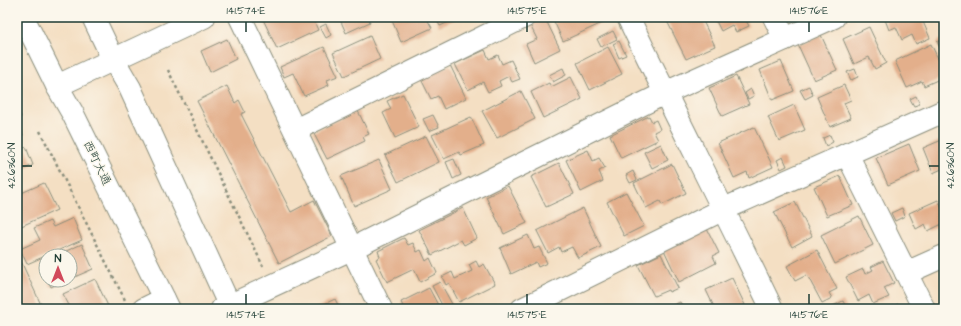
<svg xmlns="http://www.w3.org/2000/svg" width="961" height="326" viewBox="0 0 961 326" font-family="'Architects Daughter','Klee One',sans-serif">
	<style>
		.building { fill: #e3af8b }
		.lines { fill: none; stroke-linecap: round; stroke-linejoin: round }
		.minor-casing { stroke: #8a8e7c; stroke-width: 24 }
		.path { stroke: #8a8e7c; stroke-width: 2.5; stroke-dasharray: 3 3; stroke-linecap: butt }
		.minor { stroke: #fff; stroke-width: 22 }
		.ticks { fill: none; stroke: #1f3d34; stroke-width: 1.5 }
		.labels { text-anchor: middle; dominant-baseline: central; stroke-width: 3; stroke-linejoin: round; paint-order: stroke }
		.street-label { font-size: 12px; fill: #1f3d34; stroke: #fbf7ec }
		.neatline { fill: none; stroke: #1f3d34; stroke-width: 1.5 }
		.ticks-label { font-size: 10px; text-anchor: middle; fill: #1f3d34 }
	</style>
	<rect width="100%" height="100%" fill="#fbf7ec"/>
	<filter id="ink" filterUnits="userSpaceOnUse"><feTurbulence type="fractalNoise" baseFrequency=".025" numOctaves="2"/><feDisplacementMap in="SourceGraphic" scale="8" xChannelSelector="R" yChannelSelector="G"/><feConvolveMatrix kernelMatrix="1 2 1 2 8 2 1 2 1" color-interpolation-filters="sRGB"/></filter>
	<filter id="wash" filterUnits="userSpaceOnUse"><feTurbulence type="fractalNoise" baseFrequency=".012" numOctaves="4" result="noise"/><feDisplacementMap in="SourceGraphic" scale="16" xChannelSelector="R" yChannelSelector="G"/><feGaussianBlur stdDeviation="0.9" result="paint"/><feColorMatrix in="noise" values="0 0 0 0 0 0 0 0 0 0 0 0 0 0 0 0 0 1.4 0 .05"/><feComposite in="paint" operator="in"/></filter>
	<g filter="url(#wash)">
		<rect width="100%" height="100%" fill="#f4dfc3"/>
		<g id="blocks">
			<g class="building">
				<path d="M262,17H312L318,30L277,49Z"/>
				<path d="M339,17H368L370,22L346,33Z"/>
				<path d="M392,17H426L432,28L401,42L391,18Z"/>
				<path d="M435,17H460L440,26Z"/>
				<path d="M552,17H600L602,23L563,41Z"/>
				<path d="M665,17H701L715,46L686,59Z"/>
				<path d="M714,17H744L749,26L736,32L732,25L721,31Z"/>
				<path d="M884,17H921L930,38L916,44L912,35L902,40L896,27L889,30Z"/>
				<path d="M545,18L560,49L534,62L526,44L537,39L530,25Z"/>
				<path d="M326,24L331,35L326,38L320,27Z"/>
				<path d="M869,27L886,63L875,69L869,57L854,64L843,39Z"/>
				<path d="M613,31L617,39L601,47L597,39Z"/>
				<path d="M821,35L837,70L814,80L798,45Z"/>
				<path d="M370,36L380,59L344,76L333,53Z"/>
				<path d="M227,39L236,59L210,72L201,51Z"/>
				<path d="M943,39L944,42V51L942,52L937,42Z"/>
				<path d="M619,41L626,55L619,58L613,44Z"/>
				<path d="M931,44L944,71V77L924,86L922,81L907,88L895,61Z"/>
				<path d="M324,47L338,76L327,80L329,85L304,96L293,73L284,77L280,67Z"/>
				<path d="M608,47L622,74L590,90L577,63Z"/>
				<path d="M485,50L489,59L498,55L502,64L511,60L520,79L512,82L509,76L499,81L501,86L488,92L483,82L468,90L455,64Z"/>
				<path d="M781,61L794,91L772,100L760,70Z"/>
				<path d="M450,65L466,98L444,109L438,96L431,99L421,79Z"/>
				<path d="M563,68L566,75L553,82L549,75Z"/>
				<path d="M855,69L858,77L851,80L847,72Z"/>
				<path d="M736,76L749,104L722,116L709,88Z"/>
				<path d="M571,77L582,99L543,118L531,92L549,83L551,87Z"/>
				<path d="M844,85L851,100L844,103L851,118L830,127L817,97Z"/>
				<path d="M227,86L235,103L239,100L245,112L241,114L291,212L314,200L332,236L279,263L197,101Z"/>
				<path d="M809,86L813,95L805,99L800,90Z"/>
				<path d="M751,89L754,96L748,99L745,93Z"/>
				<path d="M521,91L535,119L497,138L482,111Z"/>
				<path d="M403,94L419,127L395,138L383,113L391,109L387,101Z"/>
				<path d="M916,96L920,104L914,106L910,99Z"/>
				<path d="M794,105L805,130L779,141L768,117Z"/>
				<path d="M17,108L21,117L17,119Z"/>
				<path d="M358,111L369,134L363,137L365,141L327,159L313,132Z"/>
				<path d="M433,115L439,127L429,131L423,119Z"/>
				<path d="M649,116L652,122L656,120L660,129L654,132L658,140L621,158L610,135Z"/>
				<path d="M471,117L484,145L461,155L459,152L444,159L432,135Z"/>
				<path d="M20,127L23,135L17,137V129Z"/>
				<path d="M754,127L773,167L749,178L747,172L734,178L718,143Z"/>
				<path d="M830,135L833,142L826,146L823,138Z"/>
				<path d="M426,136L439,162L398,182L385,155Z"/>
				<path d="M944,139V168L933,173L923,148Z"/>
				<path d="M20,144L22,149L26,147L33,165L17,172V145Z"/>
				<path d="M661,144L668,160L652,168L644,152Z"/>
				<path d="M909,144L920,171L888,185L876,158Z"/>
				<path d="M588,150L593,161L599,158L605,168L599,171L603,181L581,192L566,160Z"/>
				<path d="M783,157L787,166L781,169L777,160Z"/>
				<path d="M454,159L461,175L453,179L446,162Z"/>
				<path d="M379,160L392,189L354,206L341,176Z"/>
				<path d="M559,163L574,194L546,207L531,177Z"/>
				<path d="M672,164L686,193L662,205L660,201L646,208L634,183Z"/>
				<path d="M633,171L637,180L630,183L626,175Z"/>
				<path d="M840,176L853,205L827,216L814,187Z"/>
				<path d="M44,183L57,210L17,228V195Z"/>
				<path d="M508,186L527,223L504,234L486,197Z"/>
				<path d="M626,192L644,226L624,236L607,202Z"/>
				<path d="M938,200L944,213V223L928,231L925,224L916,229L909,213Z"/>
				<path d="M795,202L812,236L792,247L774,212Z"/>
				<path d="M463,208L477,238L464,245L461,240L432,255L419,230Z"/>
				<path d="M583,208L601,247L578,258L572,247L561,252L559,247L548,253L537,231Z"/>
				<path d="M902,208L905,216L895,221L891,213Z"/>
				<path d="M859,216L873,245L835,264L821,235Z"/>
				<path d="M73,218L82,240L27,264L20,249L40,240L34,228L50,221L53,227Z"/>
				<path d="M707,229L719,253L713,256L716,263L679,282L664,250Z"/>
				<path d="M528,235L534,249L539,247L547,263L538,267L536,262L511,274L500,248Z"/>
				<path d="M404,238L408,245L413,243L417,252L421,250L426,261L430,258L437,273L420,282L414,269L387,282L376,259L380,257L378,251Z"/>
				<path d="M82,244L93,269L70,279V256H55Z"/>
				<path d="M817,250L837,289L829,293L832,298L822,303L807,275L795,281L787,266Z"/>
				<path d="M661,254L678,288L669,292L668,290L654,296L638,265Z"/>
				<path d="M19,257L43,309H17V258Z"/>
				<path d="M46,260V275L40,263Z"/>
				<path d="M476,261L479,267L484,264L495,284L459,302L449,283L446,285L442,277L452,272L455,279L472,271L469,265Z"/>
				<path d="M883,261L894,283L884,288L889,297L873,304L869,295L858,301L846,277L863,269L865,274L873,270L871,267Z"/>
				<path d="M732,278L745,305L741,307L742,309H715L706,290Z"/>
				<path d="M95,279L108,306L102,309H71L63,294Z"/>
				<path d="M48,280H67L51,287Z"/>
				<path d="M440,282L453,306L448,309H444L432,286Z"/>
				<path d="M429,288L440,309H404L401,302Z"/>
				<path d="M335,299L340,309H314Z"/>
				<path d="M843,301L847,309H827Z"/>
				<path d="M680,302L684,309H665Z"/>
				<path d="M898,304L900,309H887Z"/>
			</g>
		</g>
	</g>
	<g filter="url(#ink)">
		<use href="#blocks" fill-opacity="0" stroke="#8a8e7c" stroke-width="1"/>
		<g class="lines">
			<g class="minor-casing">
				<g id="minor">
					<path d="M23,17L57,86L73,114L169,309"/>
					<path d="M93,17L113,59L130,88L231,309"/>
					<path d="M240,17L381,309"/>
					<path d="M628,17C675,115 725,211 772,309"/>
					<path d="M774,17L785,39"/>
					<path d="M57,86L204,17"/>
					<path d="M295,130L524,17"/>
					<path d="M847,154L924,309"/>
					<path d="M906,273L944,256"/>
					<path d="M144,309L164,299"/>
					<path d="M222,309L351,249L665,93L834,17"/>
					<path d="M522,309L724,209L944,111"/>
				</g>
			</g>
			<g class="path">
				<path d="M168,70L263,266"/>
				<path d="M40,131L125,300"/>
			</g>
			<use href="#minor" class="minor"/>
		</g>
	</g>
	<path class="ticks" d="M246,22V32M527,22V32M809,22V32M22,166H32M929,166H939M246,294V304M527,294V304M809,294V304"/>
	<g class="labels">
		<g class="street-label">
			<text transform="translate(97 163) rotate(64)">西町大通</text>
		</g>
	</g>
	<rect width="961" height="326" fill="none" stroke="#fbf7ec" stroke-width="44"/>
	<g transform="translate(58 268)"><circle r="19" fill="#fbf7ec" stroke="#a3ada2"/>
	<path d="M0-3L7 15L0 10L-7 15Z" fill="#d1495b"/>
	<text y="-6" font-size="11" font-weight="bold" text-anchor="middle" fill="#1f3d34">N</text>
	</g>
	<rect x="22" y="22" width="917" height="282" class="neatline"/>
	<g class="ticks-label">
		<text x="246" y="14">141.574°E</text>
		<text x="527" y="14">141.575°E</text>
		<text x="809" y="14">141.576°E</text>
		<text transform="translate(11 166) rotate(-90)" y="4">42.6360°N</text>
		<text transform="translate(950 166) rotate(-90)" y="4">42.6360°N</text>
		<text x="246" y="318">141.574°E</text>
		<text x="527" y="318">141.575°E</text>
		<text x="809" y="318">141.576°E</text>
	</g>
</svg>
